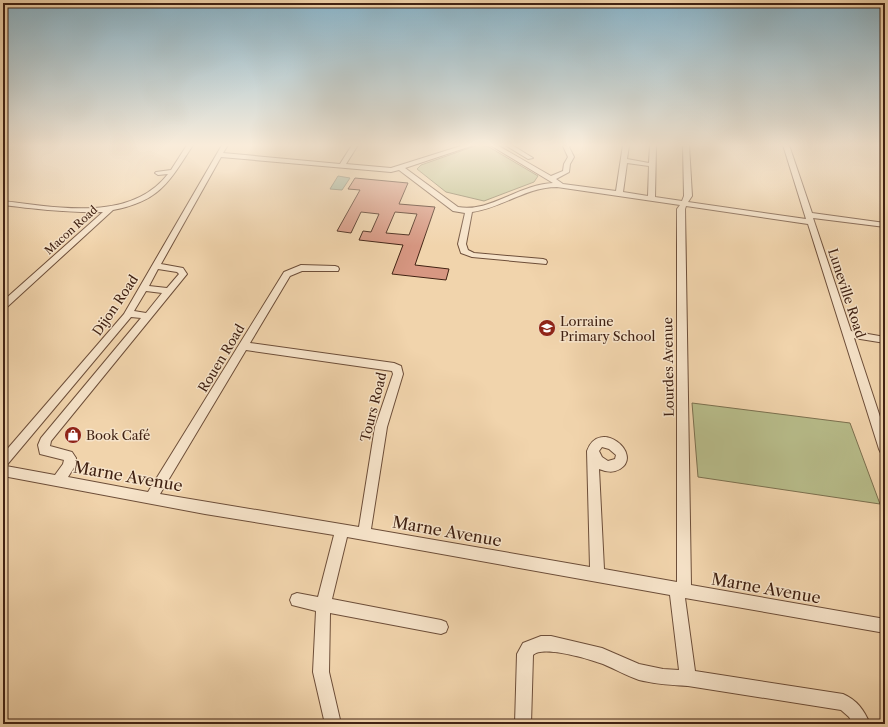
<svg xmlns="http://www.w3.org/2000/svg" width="888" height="727" viewBox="0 0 888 727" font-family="'Libre Caslon Text',serif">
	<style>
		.green { fill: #b8bd8b; stroke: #7c704f }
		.water { fill: #9cb9a4; stroke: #787d6a }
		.building { fill: #d79782; stroke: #412213; fill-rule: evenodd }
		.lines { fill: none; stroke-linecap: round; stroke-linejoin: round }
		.minor-casing { stroke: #6d4e39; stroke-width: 2 }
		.minor { fill: #f6e3c9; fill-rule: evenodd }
		.labels { text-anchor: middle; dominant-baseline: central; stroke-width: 3; stroke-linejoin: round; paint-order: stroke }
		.far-street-label { font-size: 11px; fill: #412213; stroke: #f6e3c9 }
		.street-label { font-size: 13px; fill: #412213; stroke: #f6e3c9 }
		.poi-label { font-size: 13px; fill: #412213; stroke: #f6e3c9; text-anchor: start }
		.near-street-label { font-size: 16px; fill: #412213; stroke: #f6e3c9 }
	</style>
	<rect width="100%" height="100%" fill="#f1d4ac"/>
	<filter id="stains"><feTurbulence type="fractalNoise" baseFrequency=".005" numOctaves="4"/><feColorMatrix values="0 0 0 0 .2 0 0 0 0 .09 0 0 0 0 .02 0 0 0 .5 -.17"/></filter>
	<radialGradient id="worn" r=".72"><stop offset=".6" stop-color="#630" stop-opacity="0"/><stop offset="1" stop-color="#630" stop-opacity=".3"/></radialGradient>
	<g class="green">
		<path d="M478,145L489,147L538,176L534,182L484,201L446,192L417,169L421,165Z"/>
		<path d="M692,403L850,423L880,504L698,477Z"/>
	</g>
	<path class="water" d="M338,176L350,178L342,190L330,189Z"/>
	<path class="building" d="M355,178L408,183L399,204L435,207L415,265L449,269L446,280L392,274L403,245L359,240L363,231L371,232L379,214L361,212L351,233L337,231L360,190L348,189ZM395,212L417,214L409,235L386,233Z"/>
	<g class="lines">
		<g class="minor-casing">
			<g id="minor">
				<path d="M187,145H193C169,182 160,201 113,210L6,308L3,309V301L103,212C69,213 36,209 3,205V201C56,207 130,223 168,174L158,175L155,173L156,172L171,170Z"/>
				<path d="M222,145H228L223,153L340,164L352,145H358L346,164L391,168L464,145H472L471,146L405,168L458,207C489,213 520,184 553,183L490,145H497L551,176L563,171L564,164L568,157L563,146L571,145L569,147L574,157L570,164L569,172L556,179L563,184L616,191L623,145H629L627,159L649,163L650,145H656L655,197L682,201L684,196L683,145H689L692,196L688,202L806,219L783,145H789L812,213L885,223V227L813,218L851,331L885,337V343L854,338L885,432V454L881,453L879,449L808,224L686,206L685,209L691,585L885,619V633L685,598L695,671L843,694C857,700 864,710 870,724H853L849,717L841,710L688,686C672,685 655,684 639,680C627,676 615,669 603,664C589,659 543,645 533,655L531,724H515L517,654L523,643L541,636H551L602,648L639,664L663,669L679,670L670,595L347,537L332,599L441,620L446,622L448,627L446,632L441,634L330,613L329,672L341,724H325L313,672L316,611L292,605L290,600L292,595L297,593L318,597L334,535L205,514L3,476V454L124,314ZM221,157L391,172L399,170L453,211L465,213L458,244L461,253L472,257L546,264L547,262L546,260L543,259L474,253L468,250L466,244L472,212C502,208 526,187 557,187L680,205L677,209V582L604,569L599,469C607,472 613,473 620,469C644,454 599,417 587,451L590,567L371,529L387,427L403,374L401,366L394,363L250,343L290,276L302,271H338L339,269L338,267L335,266L301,265L284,272L148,492L68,477L75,466L76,458L72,452L50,446L51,441L187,274L183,268L161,264ZM627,163L649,166L648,196L623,192ZM158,269L177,272L179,274L167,288L149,286ZM146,291L162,293L146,313L134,311ZM131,317L141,318L41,438L38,445L40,454L64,460L63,464L55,475L6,466ZM246,350L392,371L393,374L375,427L359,527L160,494ZM602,447L609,449L616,455L615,459L608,461L602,457L599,451Z"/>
				<path d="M505,145H512L533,158L528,159Z"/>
			</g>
		</g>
		<use href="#minor" class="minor"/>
	</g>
	<linearGradient id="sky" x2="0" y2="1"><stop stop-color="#89b6cd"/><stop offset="0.59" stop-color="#f9ecda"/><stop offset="1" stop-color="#f9ecda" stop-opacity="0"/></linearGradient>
	<rect width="888" height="246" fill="url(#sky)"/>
	<defs>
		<g id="school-disc" transform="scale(0.9)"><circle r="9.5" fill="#8f2418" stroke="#f6e3c9"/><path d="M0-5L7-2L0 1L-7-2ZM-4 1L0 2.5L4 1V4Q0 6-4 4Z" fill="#fff"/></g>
		<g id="shop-disc" transform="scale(0.9)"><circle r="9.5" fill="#8f2418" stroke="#f6e3c9"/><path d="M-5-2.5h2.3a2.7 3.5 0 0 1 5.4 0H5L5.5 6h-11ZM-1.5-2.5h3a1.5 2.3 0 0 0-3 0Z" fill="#fff"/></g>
	</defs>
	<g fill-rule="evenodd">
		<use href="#school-disc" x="547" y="328"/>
		<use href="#shop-disc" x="73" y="435"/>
	</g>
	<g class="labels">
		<g class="far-street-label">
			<text transform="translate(71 230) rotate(-42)">Macon Road</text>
		</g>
		<g class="street-label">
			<text transform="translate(847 293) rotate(72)">Luneville Road</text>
			<text transform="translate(115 305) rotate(-56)">Dijon Road</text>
			<text transform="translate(221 358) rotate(-59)">Rouen Road</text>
			<text transform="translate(668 367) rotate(-91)">Lourdes Avenue</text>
			<text transform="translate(373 407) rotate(-76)">Tours Road</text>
		</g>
		<g class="poi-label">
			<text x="560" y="321">Lorraine<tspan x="560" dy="15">Primary School</tspan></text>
			<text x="86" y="435">Book Café</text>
		</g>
		<g class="near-street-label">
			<text transform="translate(128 476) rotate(10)">Marne Avenue</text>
			<text transform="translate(447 531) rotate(10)">Marne Avenue</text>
			<text transform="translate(766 588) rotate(10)">Marne Avenue</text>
		</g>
	</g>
	<rect width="888" height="727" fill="none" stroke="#f1d4ac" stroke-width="16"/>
	<rect x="4" y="4" width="880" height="719" fill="none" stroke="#412213" stroke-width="2"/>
	<rect x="8" y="8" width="872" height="711" fill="none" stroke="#412213"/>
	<rect width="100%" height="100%" filter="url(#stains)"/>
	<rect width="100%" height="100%" fill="url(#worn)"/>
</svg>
